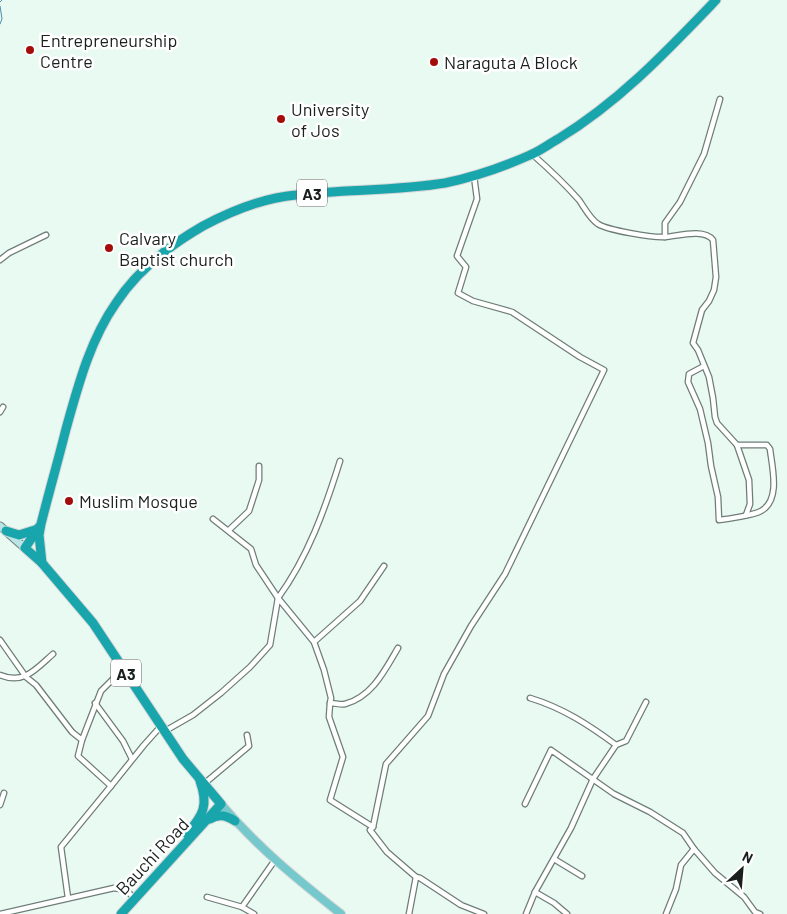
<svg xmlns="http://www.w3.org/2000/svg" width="787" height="914" viewBox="0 0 787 914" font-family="Barlow,sans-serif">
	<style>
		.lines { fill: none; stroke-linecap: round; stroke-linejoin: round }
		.stream { stroke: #4c8eab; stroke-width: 1 }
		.street-casing { stroke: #6e7d77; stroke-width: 7 }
		.secondary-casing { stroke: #6e7d77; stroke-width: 9 }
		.primary-casing { stroke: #d6d7d6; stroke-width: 10 }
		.highway-casing { stroke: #d6d7d6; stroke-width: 11 }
		.street { stroke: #fff; stroke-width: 4.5 }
		.secondary { stroke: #bae4e6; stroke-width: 7 }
		.primary { stroke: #75c9cd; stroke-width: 8 }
		.highway { stroke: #19a5ac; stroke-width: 9 }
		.poi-dot { fill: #a30c09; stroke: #fff; stroke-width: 2 }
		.labels { text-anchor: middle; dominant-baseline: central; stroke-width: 5; stroke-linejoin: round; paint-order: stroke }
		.shield { fill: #fff; stroke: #5e6261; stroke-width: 1 }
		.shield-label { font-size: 16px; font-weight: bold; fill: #191f1d }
		.poi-label { font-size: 18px; fill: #191f1d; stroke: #fff; text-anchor: start }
		.street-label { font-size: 18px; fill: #191f1d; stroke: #fff }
	</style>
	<rect width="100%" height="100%" fill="#e9faf3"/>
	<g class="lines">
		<g class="stream">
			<path d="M0,2L2,0"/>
			<path d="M0,6L2,19L0,24"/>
		</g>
		<g class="street-casing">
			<g id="street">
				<path d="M532,154C549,169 564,183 579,200C584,207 590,219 598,224C607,230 653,238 665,237C678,236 704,228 713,240L716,277L714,290L709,301L702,310L693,343L698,350L709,377L713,398L715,417L717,423L737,445L749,480L750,504L746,515"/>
				<path d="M665,237V223L680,202L704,154L720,99"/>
				<path d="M0,260L9,253L46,235"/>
				<path d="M704,366L689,374L688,382L700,409L708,443L711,466L718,497L719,520C728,519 754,515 761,511C781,500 772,467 770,449L767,445H737"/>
				<path d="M0,412L3,407"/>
				<path d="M213,519L251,549L256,565L278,598C308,557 325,509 340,461"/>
				<path d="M229,530L249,511L259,480V466"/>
				<path d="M0,640L26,677L36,685L72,732L82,740L78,756L111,786L61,847L68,898"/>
				<path d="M314,642L324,670L331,698L330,703C335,703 341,705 345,704C372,697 385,670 398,648"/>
				<path d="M0,675C24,685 36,669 53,654"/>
				<path d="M530,698C563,708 589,725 616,745"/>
				<path d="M95,703L123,741L132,759"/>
				<path d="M330,703L329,717L343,757L330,800L373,827"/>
				<path d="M165,731L193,715L221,693L250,667L270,645L278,598L314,642L360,601L384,566"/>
				<path d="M82,740L101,691L123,669"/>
				<path d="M205,783L249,746L247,735"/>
				<path d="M111,786L144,745L161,726"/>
				<path d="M525,804L551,750L614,794L650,812L683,833L694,849L715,873L744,897L755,912L760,914"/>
				<path d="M0,805L4,793"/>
				<path d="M554,859L582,876"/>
				<path d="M416,877L420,878L461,905L484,914"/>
				<path d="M535,892L554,903L567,914"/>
				<path d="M207,897L242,907L275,860"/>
				<path d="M242,907L254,914"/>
				<path d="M0,914L114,888L126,890L131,895"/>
				<path d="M409,914L416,877L387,852L370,830L373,827L386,764L428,716L444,674L471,626L505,574L604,370L580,357L512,312L473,301L458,293L466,267L457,256L477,199L474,176"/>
				<path d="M526,914L535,892L571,828L593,779L616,745L626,741L646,702"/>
				<path d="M666,914L676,889L681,865L694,849"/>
			</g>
		</g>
		<g class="secondary-casing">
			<path id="secondary" d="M0,526L25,548"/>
		</g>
		<g class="primary-casing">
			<path id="primary" d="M221,804C257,847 298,880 341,914"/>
		</g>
		<g class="highway-casing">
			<g id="highway">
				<path d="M39,527L25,548L42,563L93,623L183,759L221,804L121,914"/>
				<path d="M6,531L19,535L38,529"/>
				<path d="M42,563L39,535L41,524C49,492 58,461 66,429C78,386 90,340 116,303C137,271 170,245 203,226C231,211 263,198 296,195C345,189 397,191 445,183C474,177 503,167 530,155C540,151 549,144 558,139C619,102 667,51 716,0"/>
				<path d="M210,819C219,813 227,816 235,821"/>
				<path d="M187,834C203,815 209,806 200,781"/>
			</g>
		</g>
		<use href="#street" class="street"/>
		<use href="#secondary" class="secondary"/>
		<use href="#primary" class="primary"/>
		<use href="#highway" class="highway"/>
	</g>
	<g class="poi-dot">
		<circle cx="30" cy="50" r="5"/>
		<circle cx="434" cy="62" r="5"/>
		<circle cx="281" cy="119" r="5"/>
		<circle cx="109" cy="248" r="5"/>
		<circle cx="69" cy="501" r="5"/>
	</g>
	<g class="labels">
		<g class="shield">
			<rect x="297" y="179.5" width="30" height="27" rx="4"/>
			<rect x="111" y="659.5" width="30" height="27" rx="4"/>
		</g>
		<g class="shield-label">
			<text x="312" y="193">A3</text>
			<text x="126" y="673">A3</text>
		</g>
		<g class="poi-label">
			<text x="40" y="40">Entrepreneurship<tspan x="40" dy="21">Centre</tspan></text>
			<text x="444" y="62">Naraguta A Block</text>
			<text x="291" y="109">University<tspan x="291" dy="21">of Jos</tspan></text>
			<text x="119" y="238">Calvary<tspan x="119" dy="21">Baptist church</tspan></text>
			<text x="79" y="501">Muslim Mosque</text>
		</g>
		<g class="street-label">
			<text transform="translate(152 856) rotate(-47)">Bauchi Road</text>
		</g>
	</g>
	<g transform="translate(742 869) rotate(26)" stroke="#ffffff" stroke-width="4" paint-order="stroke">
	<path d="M0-4L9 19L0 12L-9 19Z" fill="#191f1d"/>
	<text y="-8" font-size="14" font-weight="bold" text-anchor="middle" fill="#191f1d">N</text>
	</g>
</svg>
